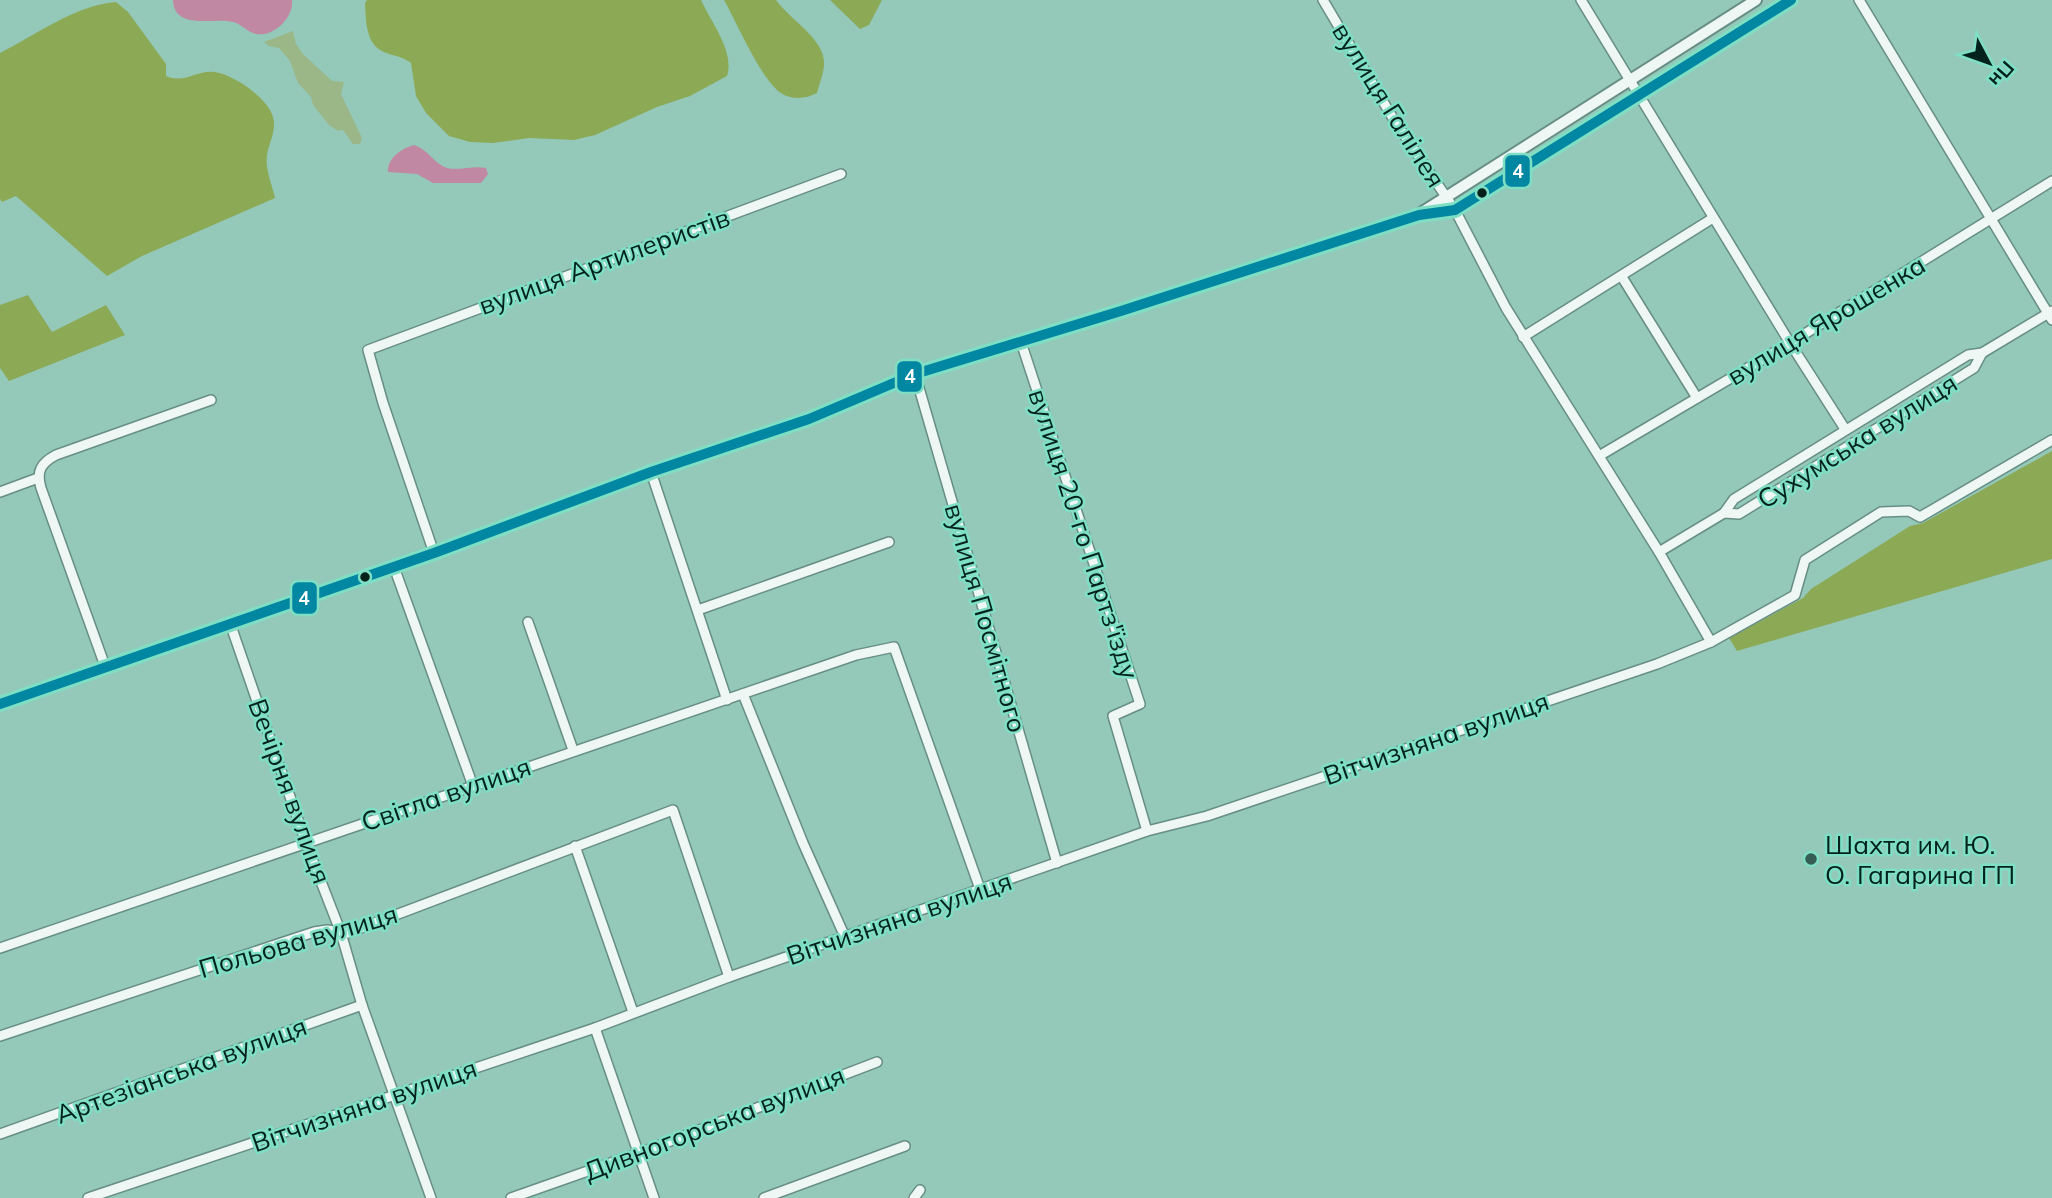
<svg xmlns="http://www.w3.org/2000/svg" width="2052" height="1198" viewBox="0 0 2052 1198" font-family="Mulish,sans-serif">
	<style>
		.green { fill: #9bb787 }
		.forest { fill: #8ca956 }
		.water { fill: #c088a3 }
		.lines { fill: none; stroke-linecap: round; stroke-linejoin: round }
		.minor-casing { stroke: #678e84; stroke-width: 12 }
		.tertiary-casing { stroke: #678e84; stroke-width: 14 }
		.minor { stroke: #eff7f5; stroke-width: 9 }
		.tertiary { stroke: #eff7f5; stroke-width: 10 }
		.bus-1-casing { stroke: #7edfc5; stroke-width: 16 }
		.bus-1 { stroke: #0187a1; stroke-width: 10 }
		.bus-dot { fill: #03221b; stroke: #7edfc5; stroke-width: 2.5 }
		.poi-dot { fill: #365c53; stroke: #7edfc5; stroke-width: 2.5 }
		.labels { text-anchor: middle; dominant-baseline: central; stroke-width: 5; stroke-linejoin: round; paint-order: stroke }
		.street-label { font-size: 26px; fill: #03221b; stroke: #7edfc5 }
		.poi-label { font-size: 26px; fill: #03221b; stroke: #7edfc5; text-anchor: start }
		.line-badge { stroke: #7edfc5; stroke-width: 2.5 }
		.badge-label { font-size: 19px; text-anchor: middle; font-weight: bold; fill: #fff }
	</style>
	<rect width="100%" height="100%" fill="#94c9ba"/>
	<path class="green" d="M293,31L296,44L303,54L332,81L344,82L341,94L362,138L360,144H353L343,130L338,131L329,125L313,105L311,97L298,83L290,61L279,48L269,46L264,42Z"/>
	<g class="forest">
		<path d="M367,0H701C711,22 735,52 727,76L690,96L657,107L595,135L574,140L529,138L493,143L470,142L449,136L426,113L416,96L411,63C401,55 390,56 380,50C365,40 366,18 365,3Z"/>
		<path d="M724,0H776C790,20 827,40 824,66C823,75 819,85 817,93C804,100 788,100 777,90C757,71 738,25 724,0Z"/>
		<path d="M830,0H882L869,25L860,29Z"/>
		<path d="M116,2L128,12L166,64V76C185,84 197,70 214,72C233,74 268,98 273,117C277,129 269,143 267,155C265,170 272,184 275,198L142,256L107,276L16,196L2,202L0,199V53C38,34 73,6 116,2Z"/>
		<path d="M28,295L52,332L106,305L125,335L9,381L0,368V305Z"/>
		<path d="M2052,451V559L1737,651L1729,638L1803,598L1811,589L1910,526L1923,523Z"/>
	</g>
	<g class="water">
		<path d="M173,0H292C294,17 274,37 257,34C248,33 242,24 233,22C214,17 174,31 173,0Z"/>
		<path d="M414,145C428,149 434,164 447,168C459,171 474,165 486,168L488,174L481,183H433L417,174L388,172C387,158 402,148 414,145Z"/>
	</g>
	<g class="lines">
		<g class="minor-casing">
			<g id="minor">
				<path d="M1323,0L1394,120L1455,210L1506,308L1659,552L1711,642"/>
				<path d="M1581,0L1790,343L1845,429"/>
				<path d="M1859,0L2052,320"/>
				<path d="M1622,277L1697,398"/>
				<path d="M1523,337L1713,218"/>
				<path d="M1021,342L1140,704L1113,716L1147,831"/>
				<path d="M915,374L1057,863"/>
				<path d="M1599,456L1790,343L2052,181"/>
				<path d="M651,472L727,700"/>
				<path d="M0,492L38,478"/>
				<path d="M1724,513L1739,514L1974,368L1982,353"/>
				<path d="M1659,552L1724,513L1734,499L1968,355L1982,353L2052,311"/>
				<path d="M434,553L383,403L368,350L841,174"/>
				<path d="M394,567L473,786"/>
				<path d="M698,610L889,542"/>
				<path d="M528,622L573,750"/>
				<path d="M230,623L306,843L341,933L362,1005L431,1198"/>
				<path d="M105,666L41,488C36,471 41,463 56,455L211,400"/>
				<path d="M743,694L803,843L845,937"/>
				<path d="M575,846L633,1012"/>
				<path d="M0,948L856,655L894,647L980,889"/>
				<path d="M595,1028L654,1198"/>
				<path d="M0,1036L314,932L327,930L348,933L673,810L729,977"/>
				<path d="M0,1134L362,1005"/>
				<path d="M88,1198L595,1028L729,977L1147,831L1207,816L1657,664L1711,642L1795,595L1805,560L1881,512L1909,511L1920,517L2052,440"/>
				<path d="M511,1198L639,1153L877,1062"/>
				<path d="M764,1198L905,1146"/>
				<path d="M914,1198L920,1190"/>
			</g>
		</g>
		<g class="tertiary-casing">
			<g id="tertiary">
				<path d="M1421,213L1756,0"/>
				<path d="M0,704L434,553L651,472L809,419L915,374L1121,311L1419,215L1455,210L1791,0"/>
			</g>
		</g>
		<use href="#minor" class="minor"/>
		<use href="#tertiary" class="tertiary"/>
		<g class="bus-1-casing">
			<path id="bus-1" d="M0,704L434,553L651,472L809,419L915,374L1121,311L1419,215L1455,210L1791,0"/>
		</g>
		<use href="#bus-1" class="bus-1"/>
	</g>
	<g class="bus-dot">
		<circle cx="1482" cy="193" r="6"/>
		<circle cx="365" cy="577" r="6"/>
	</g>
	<circle class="poi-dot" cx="1811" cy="859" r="7"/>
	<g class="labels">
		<g class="street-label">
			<text transform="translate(1389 105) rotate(58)">вулиця Галілея</text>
			<text transform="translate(604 261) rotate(-20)">вулиця Артилеристів</text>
			<text transform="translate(1826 320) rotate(-31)">вулиця Ярошенка</text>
			<text transform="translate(1857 441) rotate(-32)">Сухумська вулиця</text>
			<text transform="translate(1084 534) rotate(72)">вулиця 20-го Партз'їзду</text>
			<text transform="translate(986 618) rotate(74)">вулиця Посмітного</text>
			<text transform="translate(1436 738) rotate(-19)">Вітчизняна вулиця</text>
			<text transform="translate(290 791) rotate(70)">Вечірня вулиця</text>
			<text transform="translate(446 794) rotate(-19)">Світла вулиця</text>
			<text transform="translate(899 918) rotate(-19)">Вітчизняна вулиця</text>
			<text transform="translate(298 941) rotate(-16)">Польова вулиця</text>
			<text transform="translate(181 1070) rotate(-20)">Артезіанська вулиця</text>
			<text transform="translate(364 1105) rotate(-19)">Вітчизняна вулиця</text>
			<text transform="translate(714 1123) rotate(-21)">Дивногорська вулиця</text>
		</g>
		<g class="poi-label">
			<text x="1825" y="844">Шахта им. Ю.<tspan x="1825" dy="30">О. Гагарина ГП</tspan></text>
		</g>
	</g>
	<g class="line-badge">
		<rect x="1504" y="154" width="27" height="34" rx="7" fill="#0187a1"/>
		<rect x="896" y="360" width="27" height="33" rx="7" fill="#0187a1"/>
		<rect x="291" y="581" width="27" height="34" rx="7" fill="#0187a1"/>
	</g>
	<g class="badge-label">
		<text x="1518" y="178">4</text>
		<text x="910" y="383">4</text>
		<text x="304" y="605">4</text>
	</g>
	<g transform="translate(1989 63) rotate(131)" stroke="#7edfc5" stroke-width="5" paint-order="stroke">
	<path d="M0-5L12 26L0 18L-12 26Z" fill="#03221b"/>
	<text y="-10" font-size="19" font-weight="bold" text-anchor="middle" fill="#03221b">Пн</text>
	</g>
</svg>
